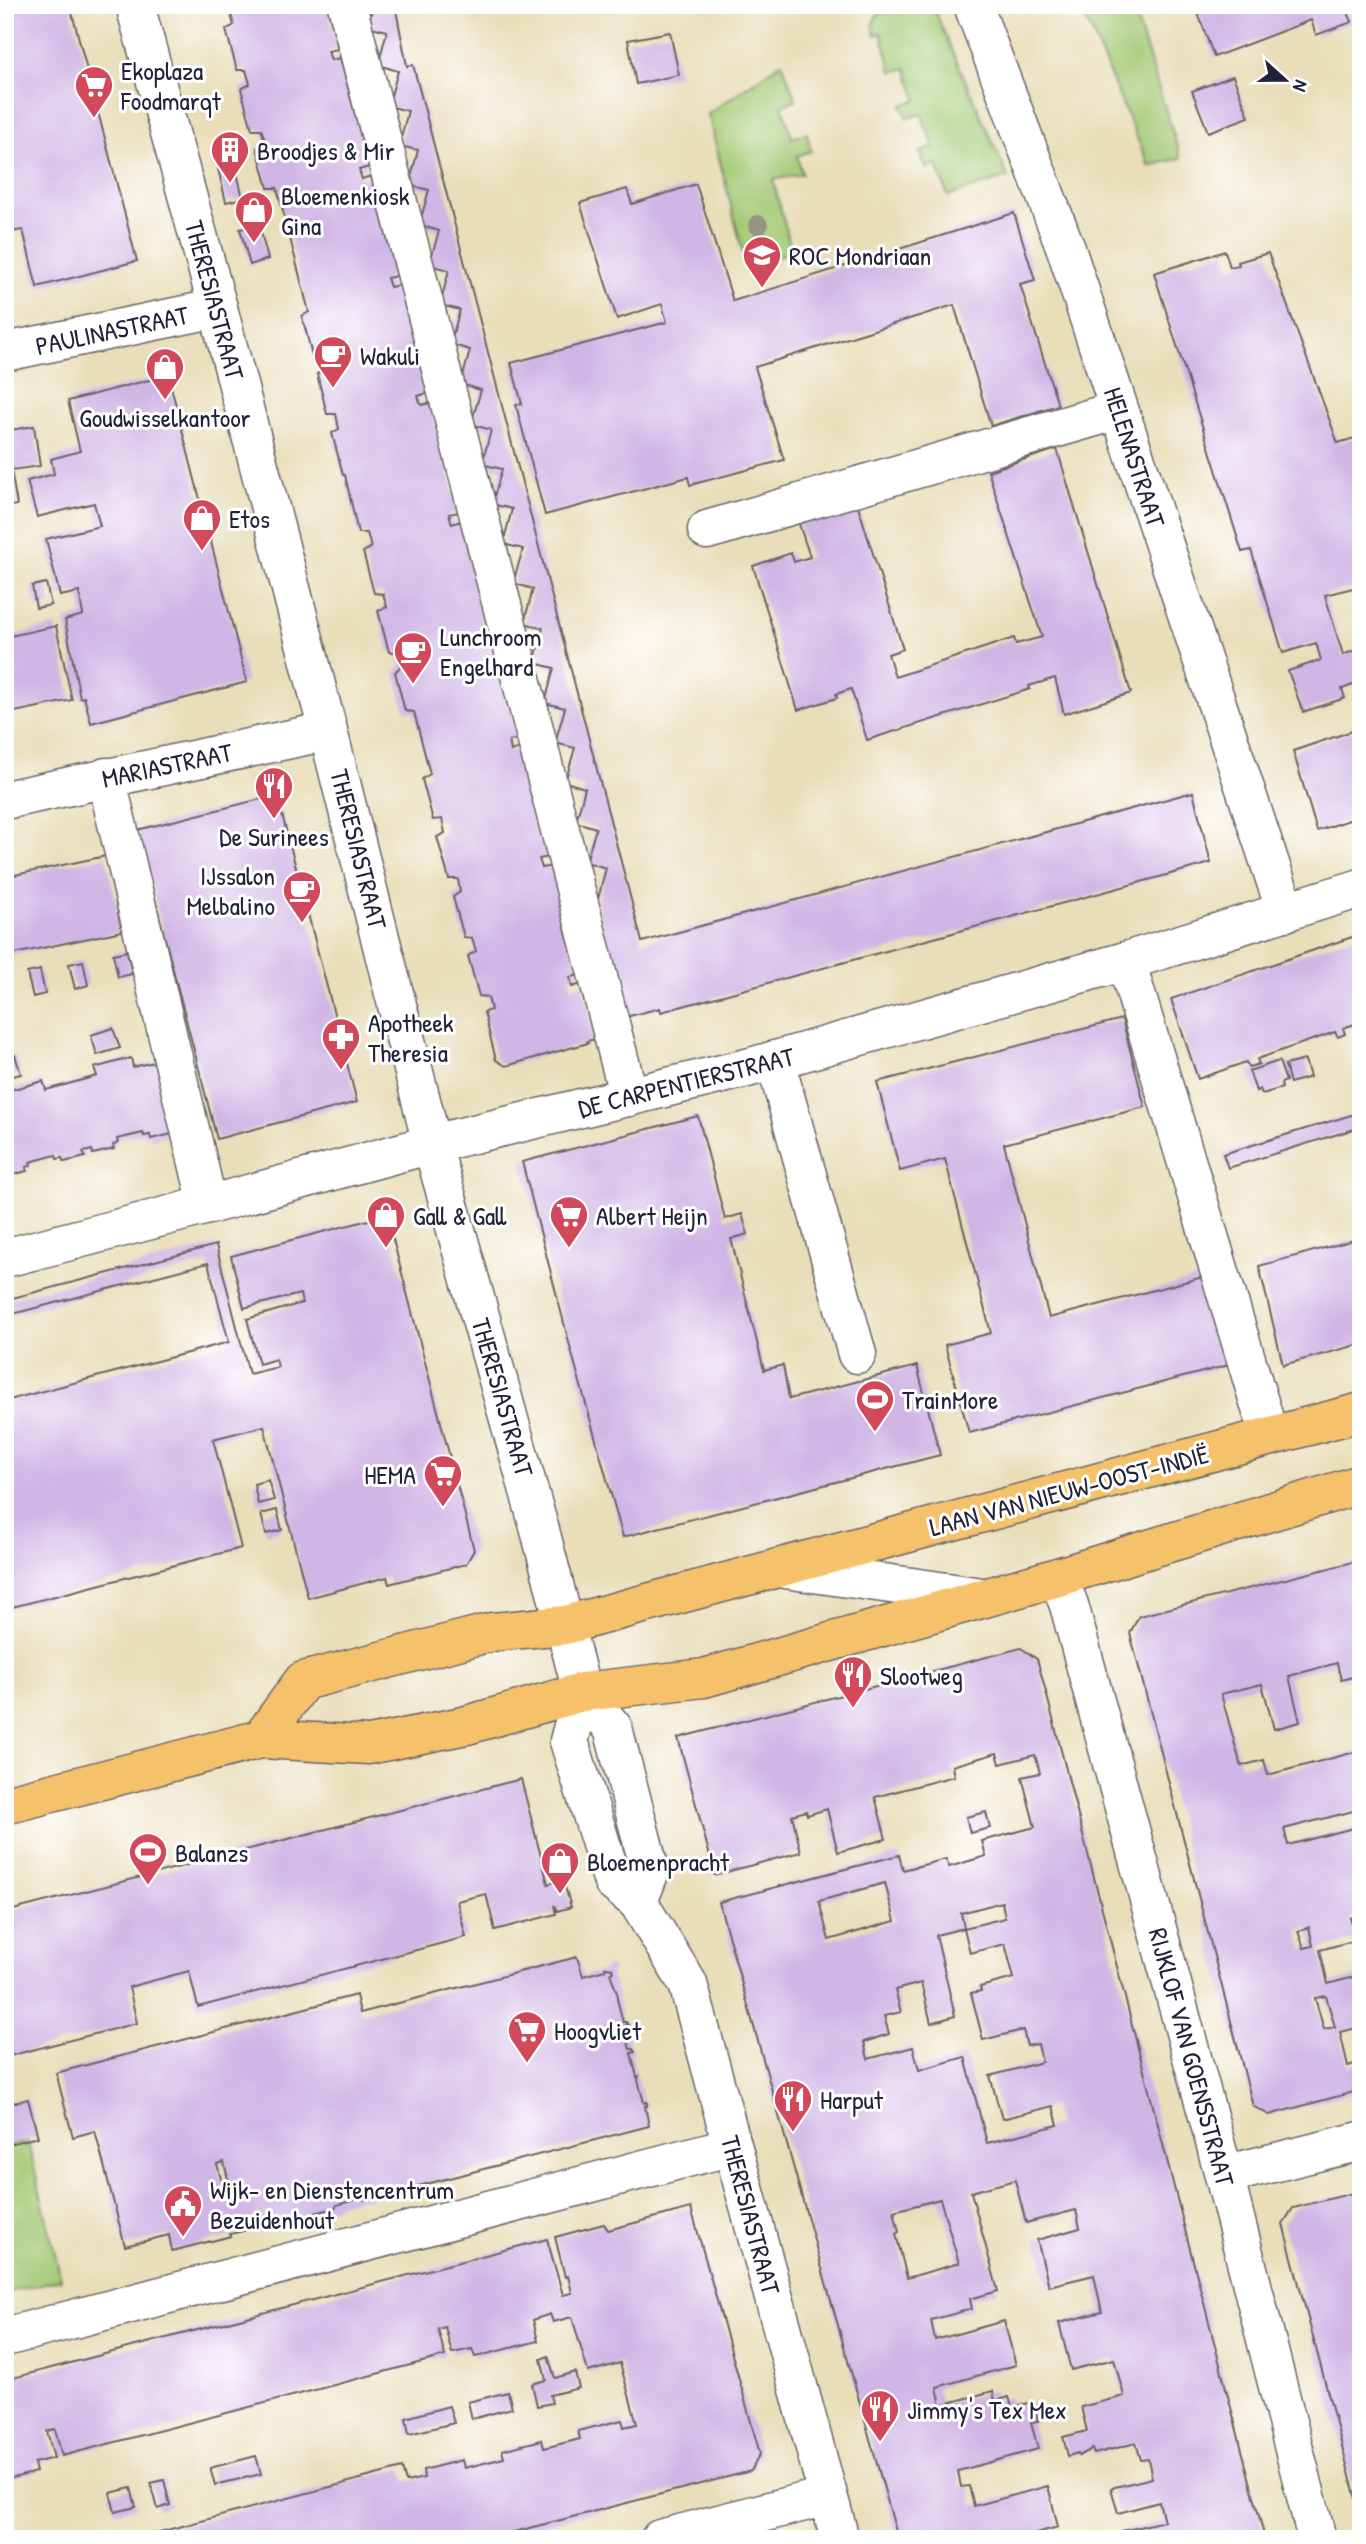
<svg xmlns="http://www.w3.org/2000/svg" width="1366" height="2544" viewBox="0 0 1366 2544" font-family="'Patrick Hand',sans-serif">
	<style>
		.green { fill: #a4c974; stroke: #637658; stroke-width: 2 }
		.building { fill: #d0b5e5; fill-rule: evenodd }
		.lines { fill: none; stroke-linecap: round; stroke-linejoin: round }
		.minor-casing { stroke: #686467; stroke-width: 41 }
		.major-casing { stroke: #686467; stroke-width: 41 }
		.minor { stroke: #fff; stroke-width: 38 }
		.major { stroke: #f5c16b; stroke-width: 38 }
		.tree { fill: #95967f }
		.labels { text-anchor: middle; dominant-baseline: central; stroke-width: 6; stroke-linejoin: round; paint-order: stroke }
		.poi-label { font-size: 26px; fill: #22223b; stroke: #fff; text-anchor: start }
		.street-label { font-size: 26px; fill: #22223b; stroke: #fff }
	</style>
	<rect width="100%" height="100%" fill="#fff"/>
	<filter id="ink" filterUnits="userSpaceOnUse"><feTurbulence type="fractalNoise" baseFrequency=".0143" numOctaves="2"/><feDisplacementMap in="SourceGraphic" scale="14" xChannelSelector="R" yChannelSelector="G"/><feConvolveMatrix kernelMatrix="1 2 1 2 8 2 1 2 1" color-interpolation-filters="sRGB"/></filter>
	<filter id="wash" filterUnits="userSpaceOnUse"><feTurbulence type="fractalNoise" baseFrequency=".00686" numOctaves="4" result="noise"/><feDisplacementMap in="SourceGraphic" scale="28" xChannelSelector="R" yChannelSelector="G"/><feGaussianBlur stdDeviation="1.57" result="paint"/><feColorMatrix in="noise" values="0 0 0 0 0 0 0 0 0 0 0 0 0 0 0 0 0 1.4 0 .05"/><feComposite in="paint" operator="in"/></filter>
	<g filter="url(#wash)">
		<rect width="100%" height="100%" fill="#e9deb9"/>
		<g class="green">
			<path d="M897,5H932L1008,177L948,196L937,165L926,168L920,152L934,147L921,114L907,118L902,105L917,100L906,68L892,72L881,33L875,35L873,25L876,16Z"/>
			<path d="M1080,5H1132L1181,158L1149,166Z"/>
			<path d="M782,62L796,100L782,105L792,138L807,133L811,151L797,156L802,174L773,180L792,252L746,265L708,114Z"/>
			<path d="M28,2142L61,2279L5,2293V2147Z"/>
		</g>
		<g id="blocks">
			<g class="building">
				<path d="M5,5H70L137,261L37,287L23,230L5,233Z"/>
				<path d="M220,5H327L338,49L328,51L331,60L340,58L369,167L359,170L362,179L371,176L397,276L387,278L390,287L400,285L428,393L418,396L421,405L430,403L459,512L449,514L452,524L461,521L490,630L481,633L483,642L493,640L518,739L509,741L511,751L521,748L549,857L539,859L542,868L552,866L579,975L570,977L572,987L582,984L596,1039L587,1041L588,1043L506,1066L496,1060L484,1012L491,1010L488,997L479,996L468,956L476,951L472,938L464,937L453,897L460,892L458,879H449L437,837L445,833L442,819L433,820L422,779L430,774L414,712L405,711L395,672L401,666L397,652H389L378,611L387,607L383,594L374,593L363,552L371,548L367,533H358L345,475H343L332,433L339,429L336,414H327L317,374L324,370L321,355H312L302,316L309,312L277,188H268L257,148L266,143L261,129H252L241,89L250,84L246,70H237L226,30L234,25L230,11H221Z"/>
				<path d="M373,5H395L407,66L413,65L642,942L1193,792L1211,863L661,1012L660,1008L626,1017L597,903L606,868L586,862L596,828L576,822L585,788L565,782L575,748L555,743L565,708L545,703L554,668L534,663L543,628L524,623L533,589L513,583L523,549L503,544L512,509L492,504L502,469L482,464L491,430L471,424L481,390L461,384L470,350L450,344L460,310L440,305L449,270L429,265L439,231L419,225L429,190L409,185L418,150L399,146L408,111L388,106L398,71L378,65L387,31L368,26Z"/>
				<path d="M1195,5H1352L1346,8L1352,22L1316,35L1311,20L1214,57Z"/>
				<path d="M670,32L679,75L636,84L628,40Z"/>
				<path d="M1233,76L1249,117L1208,132L1192,91Z"/>
				<path d="M235,164L243,198L226,202L218,169Z"/>
				<path d="M696,184L733,301L1014,213L1035,280L1020,284L1058,405L991,426L954,305L755,367L784,460L690,485L688,477L545,515L516,405L522,404L511,363L667,322L662,304L617,319L580,203L627,189L632,204Z"/>
				<path d="M259,225L268,259L250,265L240,229Z"/>
				<path d="M1225,251L1230,267L1239,265L1238,262L1268,253L1338,443L1361,436V586L1325,595L1343,655L1359,649L1361,682L1342,689L1345,698L1303,712L1288,671L1321,660L1316,643L1283,653L1251,550L1242,552L1154,273Z"/>
				<path d="M168,375L247,682L91,723L84,697L80,698L65,620L83,615L79,592L60,596L46,539L100,526L94,503L37,517L27,481L54,474L51,459L80,451L68,401Z"/>
				<path d="M34,426L40,466L11,470L17,505L5,507V431Z"/>
				<path d="M1057,449L1131,693L1064,714L1055,678L1029,686L1030,689L1027,690L867,740L851,689L836,694L837,698L798,710L753,566L791,553L794,562L810,557L794,509L853,490L903,649L888,654L895,677L1014,638L1016,644L1042,637L988,471Z"/>
				<path d="M46,583L51,605L36,608L32,586Z"/>
				<path d="M56,626L72,700L5,714V637Z"/>
				<path d="M1361,728V816L1317,831L1293,751Z"/>
				<path d="M277,795L357,1102L217,1139L137,830Z"/>
				<path d="M106,856L122,931L5,956V877Z"/>
				<path d="M1361,934V1022L1343,1028L1345,1034L1338,1037L1335,1032L1257,1059L1259,1064L1249,1067L1246,1062L1198,1079L1171,999Z"/>
				<path d="M127,951L132,974L118,977L113,954Z"/>
				<path d="M83,961L88,985L75,989L69,964Z"/>
				<path d="M40,970L45,994L33,997L27,973Z"/>
				<path d="M1122,1019L1145,1107L1004,1144L1049,1318L1214,1274L1237,1363L969,1433L945,1345L991,1333L945,1159L900,1171L877,1082Z"/>
				<path d="M113,1028L120,1048L97,1055L91,1035Z"/>
				<path d="M15,1055L21,1074L9,1077L5,1058Z"/>
				<path d="M131,1058L133,1067L158,1061L172,1134L151,1139L150,1135L144,1136L143,1133L117,1139L118,1143L113,1145L114,1149L93,1154L92,1150L88,1151L83,1152L85,1157L64,1162L62,1158L57,1159L56,1155L30,1162L31,1166L26,1167L27,1171L5,1177V1101L9,1100L7,1091L43,1081L46,1090L97,1076L94,1068Z"/>
				<path d="M1305,1060L1310,1077L1290,1083L1285,1065Z"/>
				<path d="M1279,1061L1286,1081L1281,1083L1282,1088L1262,1094L1260,1089L1256,1091L1249,1071Z"/>
				<path d="M1361,1112V1127L1228,1168L1223,1154Z"/>
				<path d="M698,1116L725,1219L742,1214L748,1234L731,1239L764,1370L783,1365L789,1399L917,1366L940,1455L623,1537L571,1350L522,1162Z"/>
				<path d="M376,1218L388,1227L389,1224L447,1446L474,1550L466,1564L389,1584L387,1577L308,1598L264,1426L213,1439L241,1548L5,1609V1401L229,1342L208,1263L5,1316V1300L216,1245L249,1374L278,1367L276,1359L259,1364L247,1319L302,1303L300,1294L244,1308L231,1256Z"/>
				<path d="M1361,1238V1344L1283,1365L1259,1266Z"/>
				<path d="M268,1480L274,1500L258,1504L254,1484Z"/>
				<path d="M277,1510L282,1530L266,1534L261,1514Z"/>
				<path d="M1361,1560V1664L1358,1665L1360,1675L1341,1680L1337,1663L1289,1676L1300,1722L1274,1729L1262,1684L1221,1694L1241,1766L1264,1760L1268,1775L1359,1751L1361,1758V1809L1284,1829L1288,1845L1361,1826V1915L1350,1918L1356,1940L1320,1950L1328,1984L1361,1975V2027L1340,2032L1348,2066L1361,2062V2090L1269,2115L1253,2106L1130,1633L1139,1616ZM1309,1927L1313,1946L1304,1948L1298,1931ZM1326,1996L1335,2027L1324,2029L1315,1998Z"/>
				<path d="M1021,1648L1037,1659L1046,1692L1265,2539H1124L1122,2531L1164,2521L1159,2502L1118,2513L1111,2488L1152,2478L1148,2459L1141,2460L1136,2443L1094,2454L1092,2449L1079,2456L1078,2453L1068,2456L1063,2437L1087,2431L1081,2407L1124,2396L1114,2359L1071,2370L1059,2323L1102,2312L1094,2275L1049,2286L1037,2240L1080,2228L1076,2210L1026,2223L1015,2180L971,2192L998,2291L970,2299L972,2309L931,2320L935,2340L1004,2321L1016,2365L937,2387L941,2405L993,2391L995,2401L1009,2397L1012,2407L1033,2402L1038,2421L1031,2422L1038,2449L958,2471L961,2487L969,2486L974,2506L1048,2486L1058,2527L1014,2539H905L903,2533L897,2535L723,1917L719,1902L899,1855L903,1870L946,1859L949,1867L986,1856L982,1841L1035,1827L1022,1777L1040,1773L1035,1755L1000,1764L997,1753L952,1766L954,1776L875,1797L886,1839L838,1852L827,1809L807,1815L806,1811L792,1815L801,1852L715,1875L678,1738ZM885,1883L895,1921L829,1940L819,1901ZM1002,1902L1005,1918L964,1928L970,1953L1005,1944L1014,1978L980,1987L981,1991L971,1993L983,2040L1023,2030L1027,2046L1038,2044L1042,2062L990,2076L1002,2119L1053,2106L1058,2125L987,2143L965,2057L919,2070L913,2047L868,2059L864,2042L889,2034L884,2016L901,2012L895,1990L921,1983L931,2023L955,2016L936,1935L964,1928L961,1913ZM940,2199L959,2263L907,2278L896,2234L899,2232L894,2211Z"/>
				<path d="M521,1779L548,1884L563,1880L571,1907L557,1911L554,1905L556,1914L495,1930L486,1894L457,1901L466,1937L198,2007L189,1971L129,1987L137,2023L5,2057V1912Z"/>
				<path d="M986,1812L990,1828L970,1833L966,1817Z"/>
				<path d="M577,1957L583,1976L605,1970V1967L612,1968L613,1972L610,1973L618,1996L617,1999L623,2022H626L628,2025L624,2026L630,2049H633L635,2052L631,2053L637,2077L639,2076L638,2080L644,2103L647,2102V2106H645L649,2126L365,2200L361,2198L337,2205L335,2208L239,2232L230,2234L231,2236L172,2251L169,2235L125,2246L95,2131L73,2137L56,2073L356,1995L360,2013ZM224,2162L230,2188L224,2190L217,2164Z"/>
				<path d="M28,2099L38,2137L5,2145V2105Z"/>
				<path d="M1361,2191V2514H1360L1283,2224L1293,2208Z"/>
				<path d="M691,2208L760,2454L751,2471L487,2539H133L402,2468L406,2482L424,2478L423,2470L462,2460L464,2468L504,2458L502,2450L542,2440L544,2448L580,2439L578,2431L622,2420L624,2427L637,2424L620,2363L588,2372L572,2317L553,2322L550,2314L533,2320L538,2341L475,2357L472,2349L452,2353L445,2327L438,2329L445,2356L62,2456L55,2429L47,2431L54,2458L34,2463L36,2472L5,2480V2380L547,2239L563,2295L572,2293L568,2276L565,2277L555,2237L604,2224L608,2230Z"/>
				<path d="M548,2356L555,2378L575,2372L579,2388L550,2395L552,2403L537,2406L532,2384L546,2380L541,2359Z"/>
				<path d="M508,2392L512,2408L472,2419L468,2402Z"/>
				<path d="M449,2406L454,2423L409,2434L406,2418Z"/>
				<path d="M256,2456L261,2474L215,2485L210,2468Z"/>
				<path d="M164,2480L170,2505L158,2509L151,2483Z"/>
				<path d="M131,2488L136,2507L115,2512L110,2493Z"/>
			</g>
		</g>
	</g>
	<g filter="url(#ink)">
		<use href="#blocks" fill-opacity="0" stroke="#686467" stroke-width="2"/>
		<g class="lines">
			<g class="minor-casing">
				<g id="minor">
					<path d="M135,5L218,308L328,731L432,1144L541,1534L582,1692L613,1728L650,1871L638,1902"/>
					<path d="M347,5L629,1097"/>
					<path d="M973,5L1066,249L1286,912"/>
					<path d="M5,352L218,308"/>
					<path d="M707,530L1119,410"/>
					<path d="M106,777L208,1205"/>
					<path d="M5,800L328,731"/>
					<path d="M1126,961L1269,1435"/>
					<path d="M775,1060L857,1354"/>
					<path d="M5,1258L208,1205L432,1144L747,1068L1126,961L1361,888"/>
					<path d="M778,1568L982,1597"/>
					<path d="M1058,1577L1069,1605L1224,2175L1317,2539"/>
					<path d="M582,1692L569,1741L613,1882L638,1902L688,1984L840,2539"/>
					<path d="M1224,2175L1361,2141"/>
					<path d="M5,2337L732,2146"/>
					<path d="M660,2539L828,2496"/>
				</g>
			</g>
			<g class="major-casing">
				<g id="major">
					<path d="M261,1739L303,1681L492,1632L565,1625L1361,1412"/>
					<path d="M5,1805L261,1739L369,1745L467,1725L582,1692L704,1678L1058,1577L1361,1484"/>
				</g>
			</g>
			<use href="#minor" class="minor"/>
			<use href="#major" class="major"/>
		</g>
		<circle class="tree" cx="758" cy="225" r="10"/>
	</g>
	<defs>
		<g id="supermarket-pin" transform="scale(2.0125)"><path d="M0 17L-7.5 6A9.5 9.5 0 1 1 7.5 6Z" fill="#d1495b" stroke="#fff"/><path d="M-6-5.5h2.5l.6 2H6L4.5 2H-2.5L-4.4-4H-6ZM-1.5 3.2a1.3 1.3 0 1 0 .1 0ZM3 3.2a1.3 1.3 0 1 0 .1 0Z" fill="#fff"/></g>
		<g id="building-pin" transform="scale(2.0125)"><path d="M0 17L-7.5 6A9.5 9.5 0 1 1 7.5 6Z" fill="#d1495b" stroke="#fff"/><path d="M-4-6H4V6H1V3H-1V6H-4ZM-2.5-4.3h1.7v1.8h-1.7ZM.8-4.3h1.7v1.8H.8ZM-2.5-1h1.7V.8h-1.7ZM.8-1h1.7V.8H.8Z" fill="#fff"/></g>
		<g id="shop-pin" transform="scale(2.0125)"><path d="M0 17L-7.5 6A9.5 9.5 0 1 1 7.5 6Z" fill="#d1495b" stroke="#fff"/><path d="M-5-2.5h2.3a2.7 3.5 0 0 1 5.4 0H5L5.5 6h-11ZM-1.5-2.5h3a1.5 2.3 0 0 0-3 0Z" fill="#fff"/></g>
		<g id="university-pin" transform="scale(2.0125)"><path d="M0 17L-7.5 6A9.5 9.5 0 1 1 7.5 6Z" fill="#d1495b" stroke="#fff"/><path d="M0-5L7-2L0 1L-7-2ZM-4 1L0 2.5L4 1V4Q0 6-4 4Z" fill="#fff"/></g>
		<g id="cafe-pin" transform="scale(2.0125)"><path d="M0 17L-7.5 6A9.5 9.5 0 1 1 7.5 6Z" fill="#d1495b" stroke="#fff"/><path d="M-5.5-4.5H6V0H3Q3 3.5 0 3.5H-2.5Q-5.5 3.5-5.5 0ZM3-3.2v2h1.7v-2ZM-6 4.5H4V6H-6Z" fill="#fff"/></g>
		<g id="restaurant-pin" transform="scale(2.0125)"><path d="M0 17L-7.5 6A9.5 9.5 0 1 1 7.5 6Z" fill="#d1495b" stroke="#fff"/><path d="M-5-6h1v4h1v-4h1v4h1v-4h1v5L-1.5 .5V6h-2V.5L-5-1ZM5-6V6H3V1.5H1.5Q1.5-4 5-6Z" fill="#fff"/></g>
		<g id="pharmacy-pin" transform="scale(2.0125)"><path d="M0 17L-7.5 6A9.5 9.5 0 1 1 7.5 6Z" fill="#d1495b" stroke="#fff"/><path d="M-2-6h4v4h4v4h-4v4h-4v-4h-4v-4h4Z" fill="#fff"/></g>
		<g id="stadium-pin" transform="scale(2.0125)"><path d="M0 17L-7.5 6A9.5 9.5 0 1 1 7.5 6Z" fill="#d1495b" stroke="#fff"/><path d="M0-5a6.5 5 0 1 0 0 10a6.5 5 0 1 0 0-10ZM-3.5-1.8h7v3.6h-7Z" fill="#fff"/></g>
		<g id="civic-pin" transform="scale(2.0125)"><path d="M0 17L-7.5 6A9.5 9.5 0 1 1 7.5 6Z" fill="#d1495b" stroke="#fff"/><path d="M-.6-6.5H3V-4.5H.6V-3L4-1V1h2V6H-6V1h2V-1L-.6-3ZM-1.2 2.5V6h2.4V2.5Z" fill="#fff"/></g>
	</defs>
	<g fill-rule="evenodd">
		<use href="#supermarket-pin" x="94" y="85"/>
		<use href="#building-pin" x="230" y="150"/>
		<use href="#shop-pin" x="254" y="210"/>
		<use href="#university-pin" x="762" y="255"/>
		<use href="#cafe-pin" x="333" y="355"/>
		<use href="#shop-pin" x="165" y="367"/>
		<use href="#shop-pin" x="202" y="518"/>
		<use href="#cafe-pin" x="413" y="651"/>
		<use href="#restaurant-pin" x="274" y="786"/>
		<use href="#cafe-pin" x="302" y="890"/>
		<use href="#pharmacy-pin" x="341" y="1037"/>
		<use href="#shop-pin" x="386" y="1215"/>
		<use href="#supermarket-pin" x="569" y="1215"/>
		<use href="#stadium-pin" x="875" y="1399"/>
		<use href="#supermarket-pin" x="443" y="1474"/>
		<use href="#restaurant-pin" x="853" y="1675"/>
		<use href="#stadium-pin" x="148" y="1852"/>
		<use href="#shop-pin" x="560" y="1861"/>
		<use href="#supermarket-pin" x="527" y="2030"/>
		<use href="#restaurant-pin" x="793" y="2099"/>
		<use href="#civic-pin" x="183" y="2204"/>
		<use href="#restaurant-pin" x="880" y="2409"/>
	</g>
	<g class="labels">
		<g class="poi-label">
			<text x="121" y="70">Ekoplaza<tspan x="121" dy="30">Foodmarqt</tspan></text>
			<text x="257" y="150">Broodjes &amp; Mir</text>
			<text x="281" y="195">Bloemenkiosk<tspan x="281" dy="30">Gina</tspan></text>
			<text x="789" y="255">ROC Mondriaan</text>
			<text x="360" y="355">Wakuli</text>
			<text x="165" y="417" text-anchor="middle">Goudwisselkantoor</text>
			<text x="229" y="518">Etos</text>
			<text x="440" y="636">Lunchroom<tspan x="440" dy="30">Engelhard</tspan></text>
			<text x="274" y="836" text-anchor="middle">De Surinees</text>
			<text x="275" y="875" text-anchor="end">IJssalon<tspan x="275" dy="30">Melbalino</tspan></text>
			<text x="368" y="1022">Apotheek<tspan x="368" dy="30">Theresia</tspan></text>
			<text x="413" y="1215">Gall &amp; Gall</text>
			<text x="596" y="1215">Albert Heijn</text>
			<text x="902" y="1399">TrainMore</text>
			<text x="416" y="1474" text-anchor="end">HEMA</text>
			<text x="880" y="1675">Slootweg</text>
			<text x="175" y="1852">Balanzs</text>
			<text x="587" y="1861">Bloemenpracht</text>
			<text x="554" y="2030">Hoogvliet</text>
			<text x="820" y="2099">Harput</text>
			<text x="210" y="2189">Wijk- en Dienstencentrum<tspan x="210" dy="30">Bezuidenhout</tspan></text>
			<text x="907" y="2409">Jimmy's Tex Mex</text>
		</g>
		<g class="street-label">
			<text transform="translate(215 300) rotate(75)">THERESIASTRAAT</text>
			<text transform="translate(112 330) rotate(-12)">PAULINASTRAAT</text>
			<text transform="translate(1135 457) rotate(72)">HELENASTRAAT</text>
			<text transform="translate(167 765) rotate(-12)">MARIASTRAAT</text>
			<text transform="translate(359 849) rotate(76)">THERESIASTRAAT</text>
			<text transform="translate(686 1082) rotate(-14)">DE CARPENTIERSTRAAT</text>
			<text transform="translate(503 1397) rotate(74)">THERESIASTRAAT</text>
			<text transform="translate(1069 1490) rotate(-15)">LAAN VAN NIEUW-OOST-INDIË</text>
			<text transform="translate(1192 2057) rotate(75)">RIJKLOF VAN GOENSSTRAAT</text>
			<text transform="translate(751 2215) rotate(75)">THERESIASTRAAT</text>
		</g>
	</g>
	<rect width="1366" height="2544" fill="none" stroke="#fff" stroke-width="28"/>
	<g transform="translate(1285 80) rotate(111)" stroke="#ffffff" stroke-width="5" paint-order="stroke">
	<path d="M0-5L12 26L0 18L-12 26Z" fill="#22223b"/>
	<text y="-10" font-size="19" font-weight="bold" text-anchor="middle" fill="#22223b">N</text>
	</g>
</svg>
